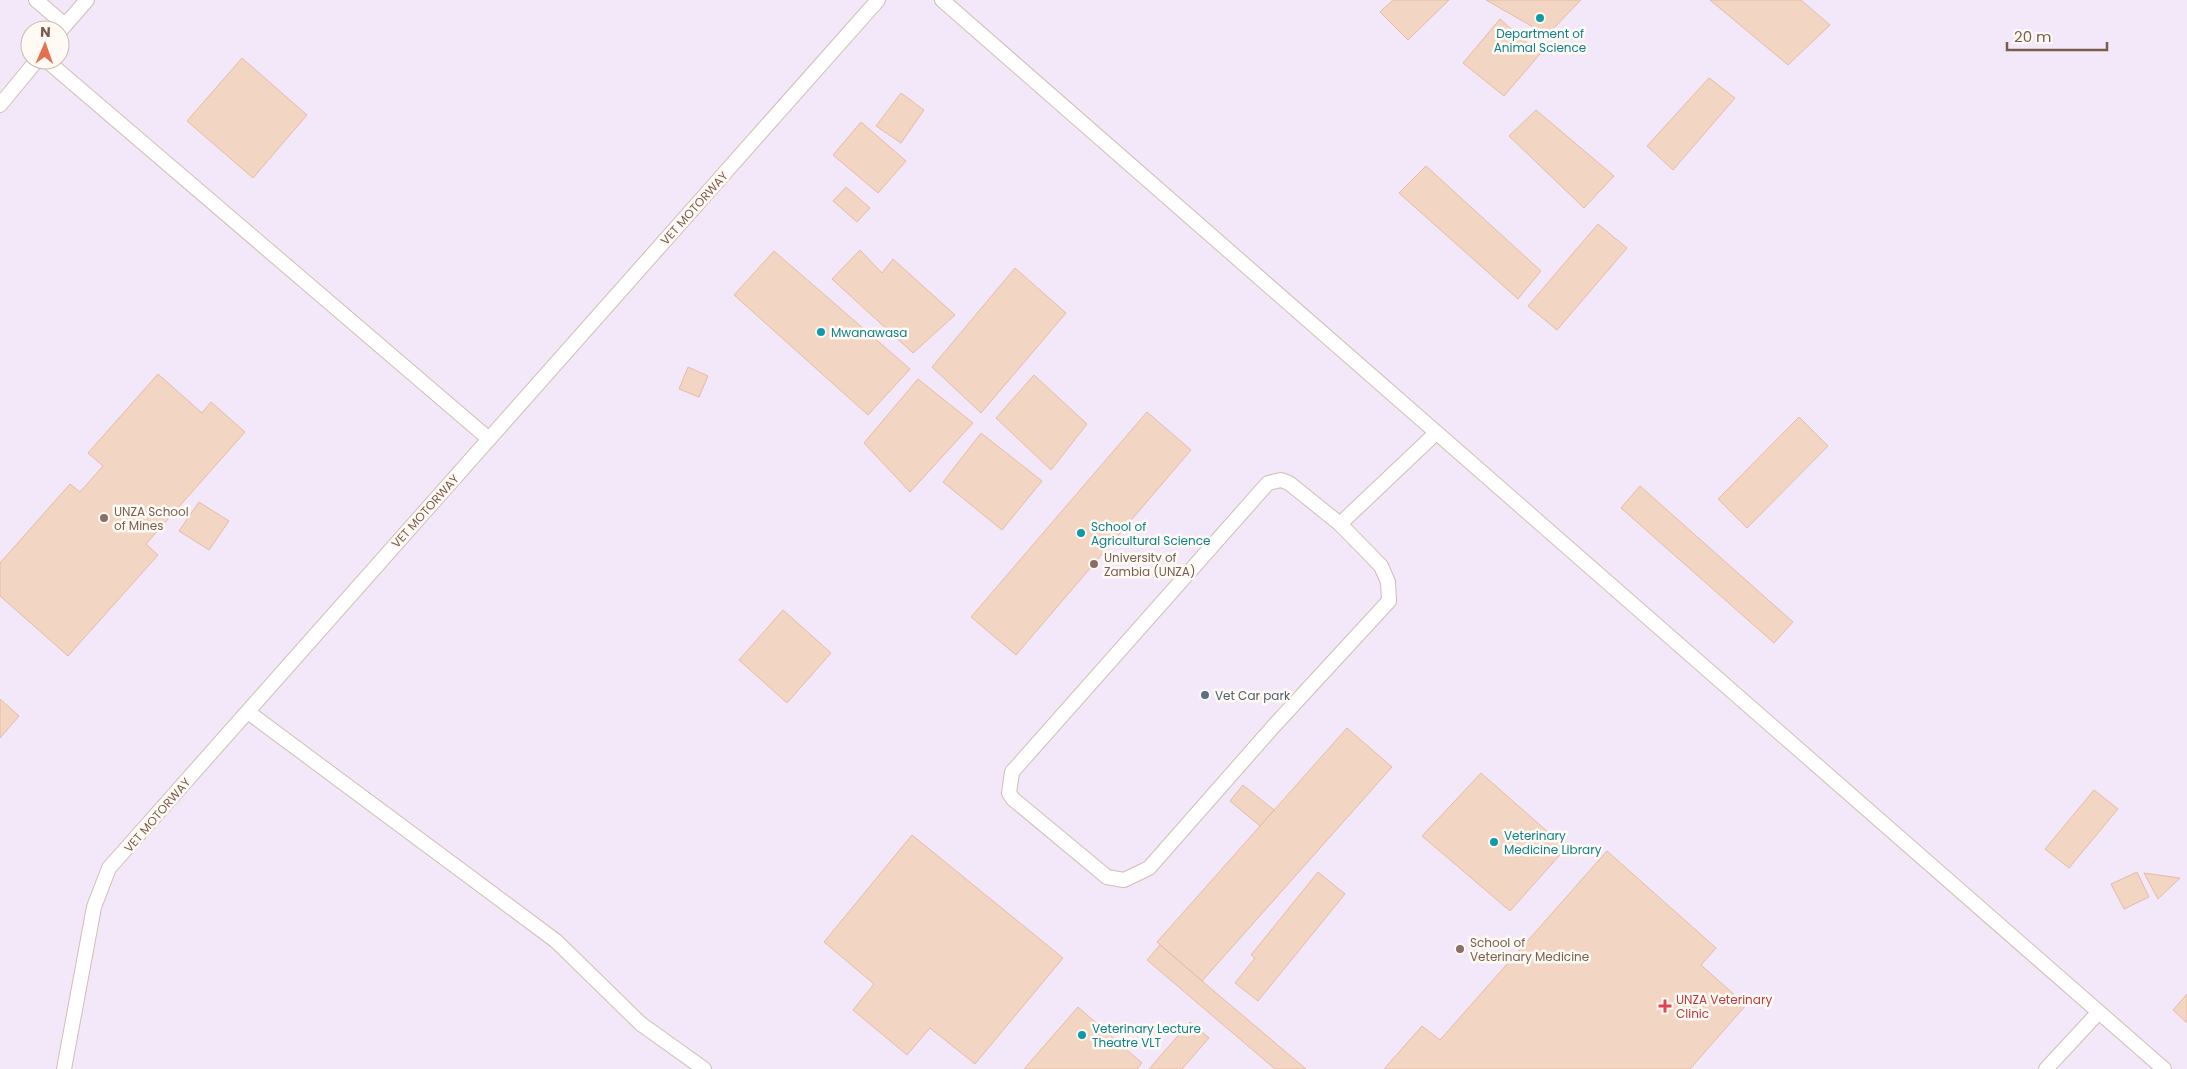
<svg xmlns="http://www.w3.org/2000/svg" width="2187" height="1069" viewBox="0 0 2187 1069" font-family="Poppins,sans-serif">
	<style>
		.education { fill: #f3e8fa; fill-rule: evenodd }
		.building { fill: #f3d5c3; stroke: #e6bba3 }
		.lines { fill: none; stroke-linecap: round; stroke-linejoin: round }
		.lane-casing { stroke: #d1beb0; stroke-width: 16 }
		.lane { stroke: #fff; stroke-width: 14 }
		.culture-dot { fill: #0f9aa8; stroke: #fffaf3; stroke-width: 2 }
		.education-dot { fill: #8d6e63; stroke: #fffaf3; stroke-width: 2 }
		.service-dot { fill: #5c6f8a; stroke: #fffaf3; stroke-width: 2 }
		.health-dot { fill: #e0444e; stroke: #fffaf3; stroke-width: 2 }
		.labels { text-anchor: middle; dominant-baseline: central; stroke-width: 5; stroke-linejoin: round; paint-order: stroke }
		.culture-label { font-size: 12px; fill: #0d838f; stroke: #fffaf3; text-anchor: start }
		.street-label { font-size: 12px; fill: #7a5c4d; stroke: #fffaf3 }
		.education-label { font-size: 12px; fill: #785e54; stroke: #fffaf3; text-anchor: start }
		.service-label { font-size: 12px; fill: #4e5e75; stroke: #fffaf3; text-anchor: start }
		.health-label { font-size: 12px; fill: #be3a42; stroke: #fffaf3; text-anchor: start }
	</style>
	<rect width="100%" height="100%" fill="#fdf6ec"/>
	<path class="education" d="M0,0H2187V1069H0ZM30,30H60V60H30Z"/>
	<g class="building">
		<path d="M1393,0H1449L1408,40L1380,12Z"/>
		<path d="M1486,0H1581L1547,35Z"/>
		<path d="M1710,0H1801L1830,25L1788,65Z"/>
		<path d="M1500,19L1540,54L1504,96L1463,63Z"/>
		<path d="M242,58L307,115L253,178L187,121Z"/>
		<path d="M1709,78L1735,98L1673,170L1647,146Z"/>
		<path d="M901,93L924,110L901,143L876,126Z"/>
		<path d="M1536,110L1614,176L1584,208L1509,136Z"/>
		<path d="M861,122L906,161L878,193L833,155Z"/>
		<path d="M1426,166L1541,271L1518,299L1399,193Z"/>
		<path d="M846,187L870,208L857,222L833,201Z"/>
		<path d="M1598,224L1627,248L1557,330L1528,306Z"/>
		<path d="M860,250L882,273L893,259L955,315L913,353L832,279Z"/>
		<path d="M774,251L910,369L868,415L734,295Z"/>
		<path d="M1015,268L1066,313L981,413L932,367Z"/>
		<path d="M688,367L708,376L699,397L679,389Z"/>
		<path d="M158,374L202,413L211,402L245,432L146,544L158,555L68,656L0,596V563L70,484L80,492L103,466L88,453Z"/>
		<path d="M1034,375L1087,424L1051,470L996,418Z"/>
		<path d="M918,379L973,423L910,492L864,443Z"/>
		<path d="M1147,412L1191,450L1016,655L971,617Z"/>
		<path d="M1799,417L1828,446L1747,528L1718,499Z"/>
		<path d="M981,433L1042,481L1002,530L943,482Z"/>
		<path d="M1640,486L1793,622L1774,643L1621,508Z"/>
		<path d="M199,502L229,521L209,550L179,531Z"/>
		<path d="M783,610L831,653L787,703L739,660Z"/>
		<path d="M0,699L19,716L0,738Z"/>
		<path d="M1347,728L1392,767L1202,981L1157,942Z"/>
		<path d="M1481,773L1566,848L1510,911L1422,836Z"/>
		<path d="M1243,785L1274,810L1260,826L1230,801Z"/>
		<path d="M2094,790L2118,809L2069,868L2045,849Z"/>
		<path d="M912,835L1063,958L975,1064L930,1028L907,1055L853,1010L874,984L824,942Z"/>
		<path d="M1607,851L1716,948L1701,965L1746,1005L1690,1069H1384L1422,1026L1440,1040Z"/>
		<path d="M1318,872L1345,894L1258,1001L1235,983L1255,958L1251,955Z"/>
		<path d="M2137,872L2149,897L2124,909L2111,884Z"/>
		<path d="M2144,873L2180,878L2158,899Z"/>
		<path d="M1160,945L1202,981L1306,1069H1275L1147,960Z"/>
		<path d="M2187,994V1023L2173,1010Z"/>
		<path d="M1078,1007L1142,1063L1137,1069H1024Z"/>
		<path d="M1190,1022L1209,1038L1182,1069H1149Z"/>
	</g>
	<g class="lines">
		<g class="lane-casing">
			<g id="lane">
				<path d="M36,0L65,25"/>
				<path d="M942,0L2164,1069"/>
				<path d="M60,31L87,0"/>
				<path d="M46,60L489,439"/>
				<path d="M0,105L37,60"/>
				<path d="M1281,480L1289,483L1340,524L1381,566L1388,582L1389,601L1272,728L1149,868L1124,880L1107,877L1013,799L1009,793L1012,772L1268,483Z"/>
				<path d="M1340,524L1436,433"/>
				<path d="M248,712L556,941L641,1024L704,1069"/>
				<path d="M64,1069L94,907L109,868L878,0"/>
				<path d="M2046,1069L2098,1013"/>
			</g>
		</g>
		<use href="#lane" class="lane"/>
	</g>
	<g class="culture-dot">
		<circle cx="1540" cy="18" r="5"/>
		<circle cx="821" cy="332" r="5"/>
		<circle cx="1081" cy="533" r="5"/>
		<circle cx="1494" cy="842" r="5"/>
		<circle cx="1082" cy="1035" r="5"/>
	</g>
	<g class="education-dot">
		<circle cx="104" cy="518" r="5"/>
		<circle cx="1094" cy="564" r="5"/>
		<circle cx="1460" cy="949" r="5"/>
	</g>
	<circle class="service-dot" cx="1205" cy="695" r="5"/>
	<path class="health-dot" d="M1662.5 998.5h5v5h5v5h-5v5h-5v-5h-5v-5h5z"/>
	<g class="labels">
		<g class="culture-label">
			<text x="1540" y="33" text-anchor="middle">Department of<tspan x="1540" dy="14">Animal Science</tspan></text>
			<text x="831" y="332">Mwanawasa</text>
			<text x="1091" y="526">School of<tspan x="1091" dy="14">Agricultural Science</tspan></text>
			<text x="1504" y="835">Veterinary<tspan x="1504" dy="14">Medicine Library</tspan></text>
			<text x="1092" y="1028">Veterinary Lecture<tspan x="1092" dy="14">Theatre VLT</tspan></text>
		</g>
		<g class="street-label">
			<text transform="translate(694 208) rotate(-48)">VET MOTORWAY</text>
			<text transform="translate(425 511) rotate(-48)">VET MOTORWAY</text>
			<text transform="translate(157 815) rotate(-49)">VET MOTORWAY</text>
		</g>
		<g class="education-label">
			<text x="114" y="511">UNZA School<tspan x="114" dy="14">of Mines</tspan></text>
			<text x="1104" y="557">University of<tspan x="1104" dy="14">Zambia (UNZA)</tspan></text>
			<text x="1470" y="942">School of<tspan x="1470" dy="14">Veterinary Medicine</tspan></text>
		</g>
		<g class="service-label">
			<text x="1215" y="695">Vet Car park</text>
		</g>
		<g class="health-label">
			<text x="1676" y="999">UNZA Veterinary<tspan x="1676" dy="14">Clinic</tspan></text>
		</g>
	</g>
	<g transform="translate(45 45) rotate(2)"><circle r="24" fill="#fffaf3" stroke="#cabbb1"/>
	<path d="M0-4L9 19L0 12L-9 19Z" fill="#e76f51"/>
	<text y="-8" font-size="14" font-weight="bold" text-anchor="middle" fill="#7a5c4d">N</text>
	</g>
	<path d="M2007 42v8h100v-8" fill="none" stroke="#7a5c4d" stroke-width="2.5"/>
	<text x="2014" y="42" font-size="15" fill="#7a5c4d" stroke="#fffaf3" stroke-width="4" paint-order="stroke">20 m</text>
</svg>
